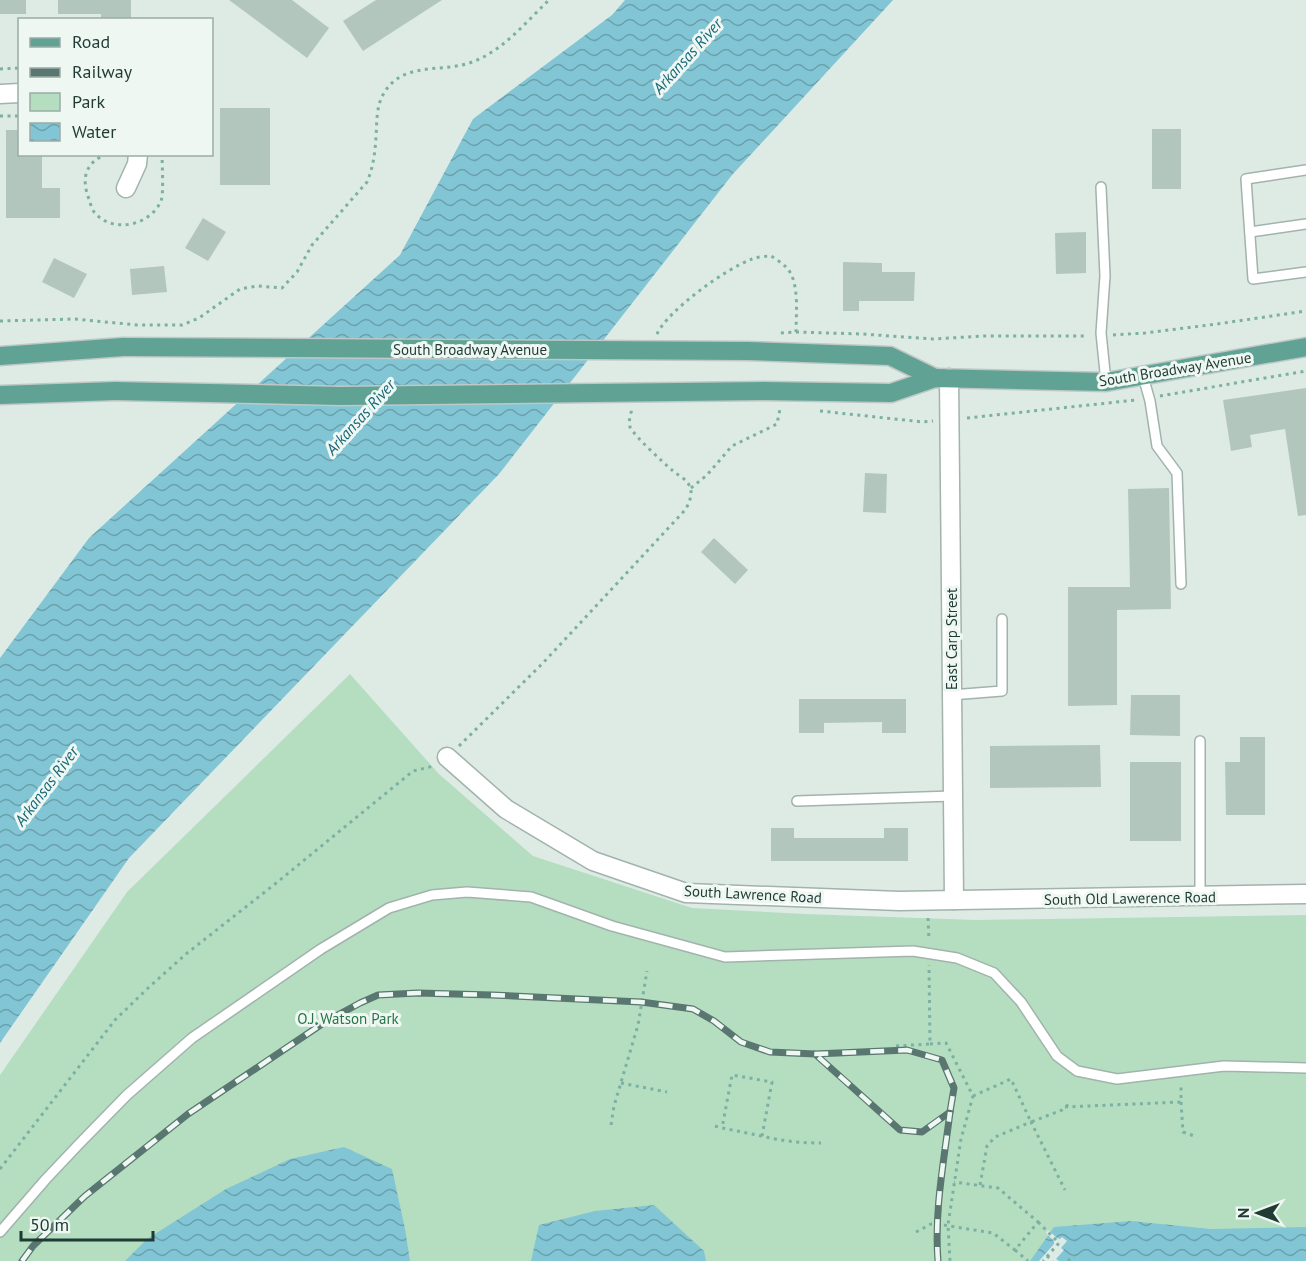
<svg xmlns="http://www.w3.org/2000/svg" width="1306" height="1261" viewBox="0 0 1306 1261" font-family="'PT Sans',sans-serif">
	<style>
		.park { fill: #b5dec1 }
		.water { fill: url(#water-waves) }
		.pier { fill: #deebe5 }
		.building { fill: #b3c6be }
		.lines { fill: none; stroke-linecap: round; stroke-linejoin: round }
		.lane-casing { stroke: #a1b3ac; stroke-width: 12 }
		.street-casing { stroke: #a1b3ac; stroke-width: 21 }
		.primary-casing { stroke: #c0c8c6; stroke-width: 21 }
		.path { stroke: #7cb0a2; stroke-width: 3; stroke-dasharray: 3 4.5; stroke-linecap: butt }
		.lane { stroke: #fff; stroke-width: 9 }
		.street { stroke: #fff; stroke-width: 18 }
		.primary { stroke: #60a394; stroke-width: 18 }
		.rail-casing { stroke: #597770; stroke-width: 7 }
		.rail { stroke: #eff7f3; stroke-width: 4.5; stroke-dasharray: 14; stroke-linecap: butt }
		.primary-bridge-casing { stroke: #c0c8c6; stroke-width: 21; stroke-linecap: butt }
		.primary-bridge { stroke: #60a394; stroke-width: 18 }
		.labels { text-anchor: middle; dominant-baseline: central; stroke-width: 6; stroke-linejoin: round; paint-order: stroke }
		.street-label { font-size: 15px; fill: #1f3b34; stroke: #eff7f3 }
		.park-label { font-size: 15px; fill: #277447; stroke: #eff7f3 }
		.water-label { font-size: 16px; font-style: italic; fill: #16677a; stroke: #eff7f3 }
	</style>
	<defs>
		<pattern id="water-waves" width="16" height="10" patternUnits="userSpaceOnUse" patternTransform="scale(1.5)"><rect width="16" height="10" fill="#82c5d4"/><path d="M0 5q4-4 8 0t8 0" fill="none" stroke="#6aa1ad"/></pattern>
	</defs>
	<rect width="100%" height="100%" fill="#deebe5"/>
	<path class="park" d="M350,674L439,774L533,856L692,908L805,914L976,920L1306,915V1261H0V1075L127,892Z"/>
	<g class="water">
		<path d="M625,0H893L732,175L499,474L129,858L0,1043V658L89,538L400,255L473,119L612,15Z"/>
		<path d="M344,1147L392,1169L405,1229L410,1261H125L147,1239L226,1189L290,1159Z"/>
		<path d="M654,1205L704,1251L706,1261H531L539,1225L595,1211Z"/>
		<path d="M1131,1221L1211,1229L1306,1227V1261H1030L1054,1227Z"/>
	</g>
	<path class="pier" d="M1048,1230L1057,1238L1060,1239L1062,1237L1067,1241L1061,1248L1064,1250L1056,1259L1059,1261H1039L1054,1244V1241L1046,1233Z"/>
	<g class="building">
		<rect x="0" y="0" width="26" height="14"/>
		<path d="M58,0H131V20H101V14H58Z"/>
		<path d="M229,0H292L329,28L307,58Z"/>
		<path d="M376,0H442L363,51L343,21Z"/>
		<rect x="220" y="108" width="50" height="77"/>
		<rect x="1152" y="129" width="29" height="60"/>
		<path d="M6,130H20V154H42V188H60V218H6Z"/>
		<path d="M203,218L226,232L208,261L185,248Z"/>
		<path d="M1086,232V273L1056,274L1055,233Z"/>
		<path d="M54,258L87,274L74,298L42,282Z"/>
		<path d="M843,262L882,263V272H915L914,301H859V311H843Z"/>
		<path d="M164,266L167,292L132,295L130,269Z"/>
		<path d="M1306,388V515L1298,516L1285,429L1250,435L1252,447L1231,451L1223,400Z"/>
		<path d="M865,473L887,474L886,513L863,512Z"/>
		<path d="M1169,488L1171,609L1117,610V705L1068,706V587H1130L1128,489Z"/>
		<path d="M714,538L748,570L735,584L701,552Z"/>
		<path d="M1131,695H1180V736L1130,735Z"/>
		<path d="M799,699H906V733H882V722L824,723V733H799Z"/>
		<path d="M1240,737H1265V815H1226L1225,762H1240Z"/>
		<path d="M1100,745L1101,787L990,788V746Z"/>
		<rect x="1130" y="762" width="51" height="79"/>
		<path d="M771,828H794V838H884V828H908V861H771Z"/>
	</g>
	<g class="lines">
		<g class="lane-casing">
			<g id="lane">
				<path d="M1306,170L1246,179L1253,279L1306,272"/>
				<path d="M1101,187L1105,276L1101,333L1106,382"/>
				<path d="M1250,232L1306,224"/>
				<path d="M1143,376L1150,401L1157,446L1177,473L1181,584"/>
				<path d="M951,695L1002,691V619"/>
				<path d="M1200,741V897"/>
				<path d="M797,801L953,796"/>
				<path d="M0,1232L46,1179L81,1142L127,1095L192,1038L321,949L389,908L432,895L467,892L531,897L612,926L725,957L913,951L957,958L994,973L1021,1002L1057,1056L1077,1071L1117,1079L1224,1066L1306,1068"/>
			</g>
		</g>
		<g class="street-casing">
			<g id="street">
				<path d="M0,94L20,93"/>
				<path d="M126,188L137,164L138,154"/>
				<path d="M949,378L954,900"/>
				<path d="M447,757L506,809L593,861L686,893L899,901L1306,894"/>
			</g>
		</g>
		<g class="primary-casing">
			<g id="primary">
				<path d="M748,351L890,356L935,378"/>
				<path d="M0,356L123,347"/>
				<path d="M764,391L891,393L935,378L1106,382L1306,347"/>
				<path d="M0,395L115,391"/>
			</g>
		</g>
		<g class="path">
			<path d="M0,69L20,68"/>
			<path d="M0,116H20"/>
			<path d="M107,154C85,162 81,179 89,199C90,203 92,209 94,212C112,234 150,226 161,201C164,193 162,165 162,154"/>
			<path d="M0,321L75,319L137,325H182L199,318L240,289L258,286L282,288L297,272L312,245L367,182C373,168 375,153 376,137C377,122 376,106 384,93C401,64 435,71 462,65C498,57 524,24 549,0"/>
			<path d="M796,332L862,334L933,339L984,336H1088"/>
			<path d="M657,334C668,310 727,268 752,259C758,257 765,256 771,256C776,259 782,263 786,267C800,281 796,313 796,332L779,333"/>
			<path d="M1113,335L1145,333L1217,324L1306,311"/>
			<path d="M1160,396L1306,371"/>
			<path d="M820,411L923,422L933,421"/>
			<path d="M967,418L1136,400"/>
			<path d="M691,488L707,475L732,446L777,424L780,409"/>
			<path d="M459,746L543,663L686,509C689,502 693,495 690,487C687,479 679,476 673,471C664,463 635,437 630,427C628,421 631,414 632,408"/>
			<path d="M928,918L929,940"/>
			<path d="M930,1044L946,1043L973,1096L961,1139L948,1225L950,1261"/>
			<path d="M896,1046L930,1044L929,965"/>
			<path d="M621,1083L667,1092"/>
			<path d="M973,1096L1011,1079L1031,1122L1062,1110L1071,1102"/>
			<path d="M1181,1102L1183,1132L1197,1137"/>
			<path d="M1065,1107L1181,1102V1084"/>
			<path d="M611,1125L614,1106L638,1025L647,971"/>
			<path d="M715,1126L722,1128"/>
			<path d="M762,1136L722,1128L732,1075L772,1082L762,1136C780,1141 802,1143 821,1143"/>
			<path d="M0,1169L115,1020L147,989L186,954L275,884L413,771L434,766"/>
			<path d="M980,1185L987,1146L995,1137L1031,1122L1065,1190"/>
			<path d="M1038,1222L1059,1243L1043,1261"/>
			<path d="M916,1232L931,1224H937L993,1233L1015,1250L1038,1222L998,1188L954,1182"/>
			<path d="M1015,1250L1028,1261"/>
			<path d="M1047,1256L1053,1261"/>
			<path d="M1068,1261L1074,1255"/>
		</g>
		<use href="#lane" class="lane"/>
		<use href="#street" class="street"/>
		<use href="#primary" class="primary"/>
		<g class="rail-casing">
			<g id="rail">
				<path d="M22,1261L33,1246L85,1196L188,1114L325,1022L360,1003L378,995L418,993L492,995L641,1002L693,1009L714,1021L741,1042L770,1052L815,1054L907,1050L942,1060L954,1088L950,1112L922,1132L900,1130L815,1054"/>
				<path d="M938,1261C934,1211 944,1161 950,1112"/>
			</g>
		</g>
		<use href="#rail" class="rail"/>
		<g class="primary-bridge-casing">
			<g id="primary-bridge">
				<path d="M123,347L748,351"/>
				<path d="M115,391L341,396L764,391"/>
			</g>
		</g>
		<use href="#primary-bridge" class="primary-bridge"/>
	</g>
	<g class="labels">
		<g class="street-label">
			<text x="470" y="349">South Broadway Avenue</text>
			<text transform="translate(1175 369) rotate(-9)">South Broadway Avenue</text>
			<text transform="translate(951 639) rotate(-90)">East Carp Street</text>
			<text transform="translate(753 894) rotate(3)">South Lawrence Road</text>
			<text transform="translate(1130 898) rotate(-1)">South Old Lawerence Road</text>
		</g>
		<g class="park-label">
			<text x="348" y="1018">O.J. Watson Park</text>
		</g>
		<g class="water-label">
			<text transform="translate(687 56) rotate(-48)">Arkansas River</text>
			<text transform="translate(360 417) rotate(-48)">Arkansas River</text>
			<text transform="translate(46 786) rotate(-53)">Arkansas River</text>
		</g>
	</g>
	<rect x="18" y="18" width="195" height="138" fill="#eff7f3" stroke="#9caca7" stroke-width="1.5"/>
	<rect x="30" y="38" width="30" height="9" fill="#60a394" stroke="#9caca7" stroke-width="1.5"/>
	<text x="72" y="48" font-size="18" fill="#1f3b34">Road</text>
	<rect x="30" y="68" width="30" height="9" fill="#597770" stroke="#9caca7" stroke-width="1.5"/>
	<text x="72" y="78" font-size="18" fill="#1f3b34">Railway</text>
	<rect x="30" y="93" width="30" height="18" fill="#b5dec1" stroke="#9caca7" stroke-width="1.5"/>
	<text x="72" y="108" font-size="18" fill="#1f3b34">Park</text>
	<rect x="30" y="123" width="30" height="18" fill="url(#water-waves)" stroke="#9caca7" stroke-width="1.5"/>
	<text x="72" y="138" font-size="18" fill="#1f3b34">Water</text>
	<g transform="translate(1258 1213) rotate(270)" stroke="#eff7f3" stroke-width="4.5" paint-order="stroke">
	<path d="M0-4.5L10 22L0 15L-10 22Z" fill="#1f3b34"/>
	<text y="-9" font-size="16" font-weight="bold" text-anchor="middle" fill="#1f3b34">N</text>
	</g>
	<path d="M21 1231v9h132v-9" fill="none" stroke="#1f3b34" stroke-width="3"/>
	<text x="30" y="1231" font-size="18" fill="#1f3b34" stroke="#eff7f3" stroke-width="4.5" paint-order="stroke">50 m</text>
</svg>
